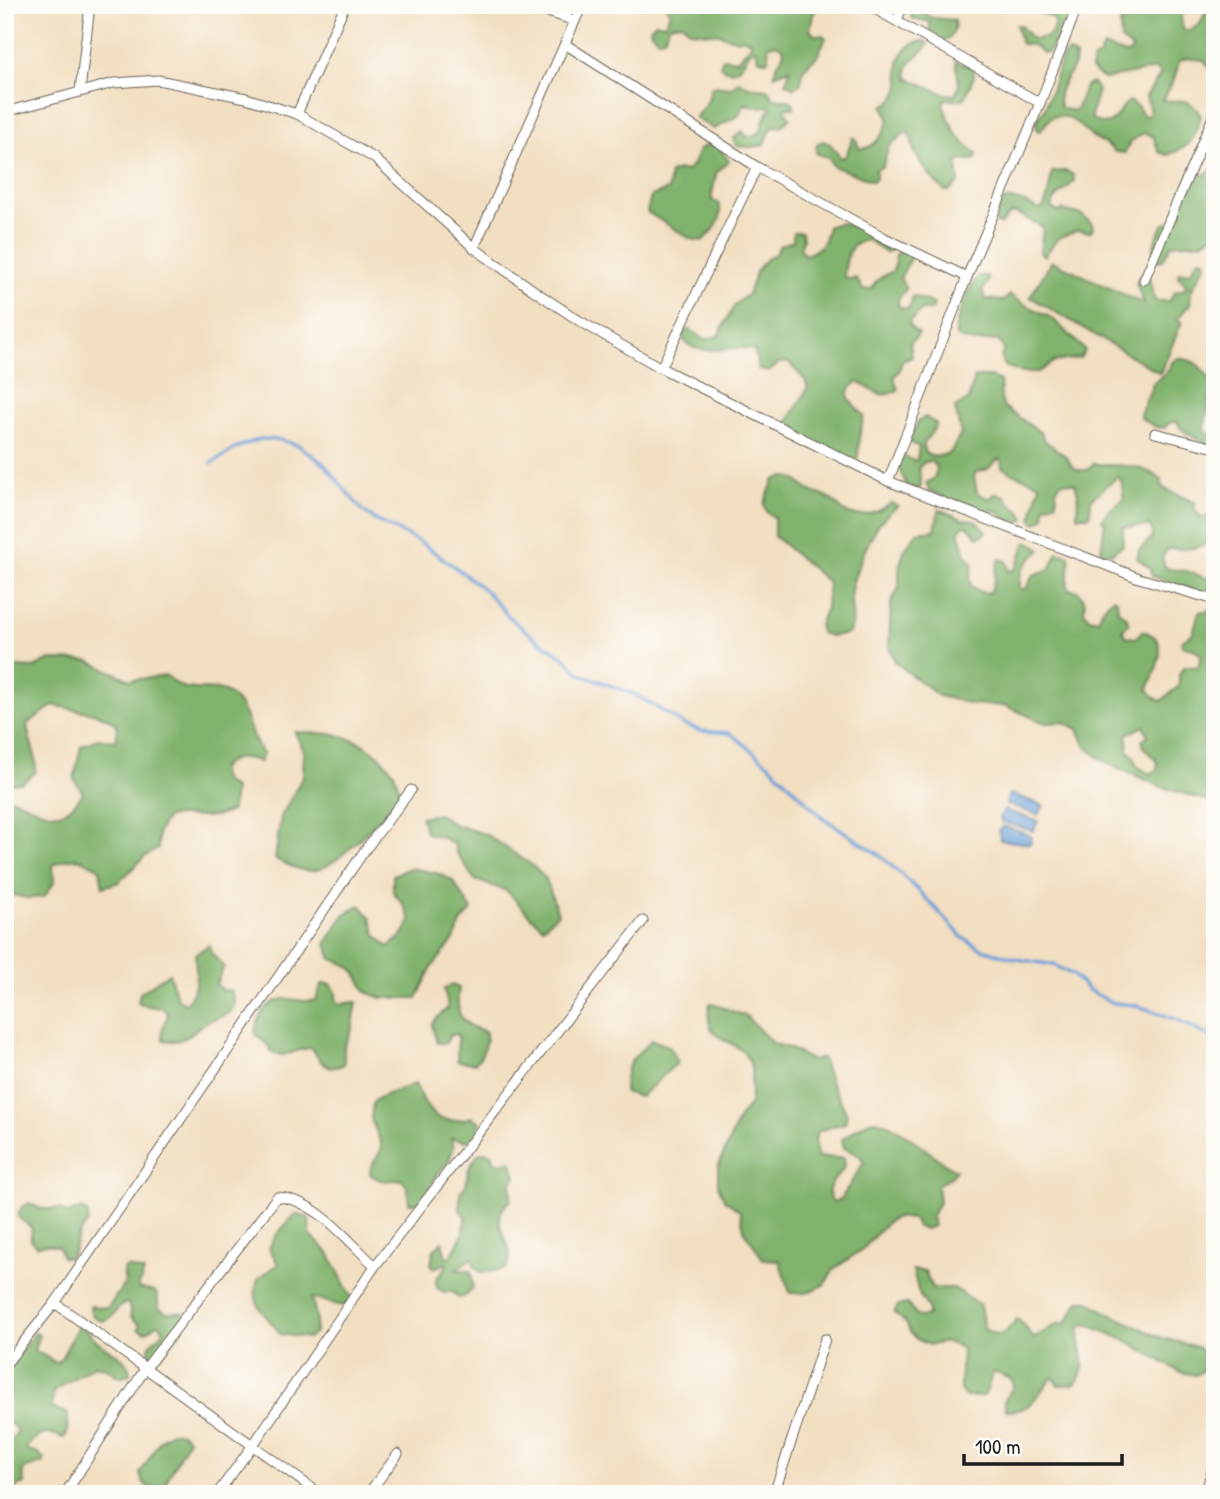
<svg xmlns="http://www.w3.org/2000/svg" width="1220" height="1499" viewBox="0 0 1220 1499" font-family="'Patrick Hand',sans-serif">
	<style>
		.forest { fill: #80b26c; stroke: #4e6744; stroke-width: 2; fill-rule: evenodd }
		.water { fill: #6a9fd7; stroke: #435e7a; stroke-width: 2 }
		.lines { fill: none; stroke-linecap: round; stroke-linejoin: round }
		.stream { stroke: #6a9fd7; stroke-width: 3.5 }
		.street-casing { stroke: #676055; stroke-width: 11 }
		.street { stroke: #fff; stroke-width: 9 }
	</style>
	<rect width="100%" height="100%" fill="#fdfcf7"/>
	<filter id="ink" filterUnits="userSpaceOnUse"><feTurbulence type="fractalNoise" baseFrequency=".0143" numOctaves="2"/><feDisplacementMap in="SourceGraphic" scale="14" xChannelSelector="R" yChannelSelector="G"/><feConvolveMatrix kernelMatrix="1 2 1 2 8 2 1 2 1" color-interpolation-filters="sRGB"/></filter>
	<filter id="wash" filterUnits="userSpaceOnUse"><feTurbulence type="fractalNoise" baseFrequency=".00686" numOctaves="4" result="noise"/><feDisplacementMap in="SourceGraphic" scale="28" xChannelSelector="R" yChannelSelector="G"/><feGaussianBlur stdDeviation="1.57" result="paint"/><feColorMatrix in="noise" values="0 0 0 0 0 0 0 0 0 0 0 0 0 0 0 0 0 1.4 0 .05"/><feComposite in="paint" operator="in"/></filter>
	<g filter="url(#wash)">
		<rect width="100%" height="100%" fill="#f2dec0"/>
		<g class="forest">
			<path d="M665,5H794L799,10L807,5H819L813,15L810,30L815,35H823L826,38L817,56L803,69L801,83L794,88L786,83L790,69L774,75C773,66 784,59 784,49L776,44L768,45L769,58L766,61L758,58L756,49L750,51C743,63 736,79 720,66L723,58L737,60L751,45V41L742,38L738,40L719,34L691,31L681,23L669,25L664,38L658,39L651,32L650,28L656,22L662,24L666,23L670,12Z"/>
			<path d="M914,5H923L924,13L933,18L954,20C956,33 952,39 940,42C931,37 929,32 930,22L911,18Z"/>
			<path d="M1018,5L1072,6L1070,18L1064,24L1057,39L1054,41L1048,53H1043L1033,45L1021,44L1016,25H1020L1032,39L1045,38L1052,33L1055,21L1052,17Z"/>
			<path d="M1143,5H1191L1183,9C1180,17 1181,22 1184,30L1189,31L1200,24L1209,5H1215V76L1204,60L1187,58L1179,61L1175,77L1163,100C1183,103 1187,94 1201,116C1192,141 1195,145 1167,155L1159,152L1153,136L1144,133L1130,142L1125,153L1115,152C1108,143 1100,142 1091,136C1081,128 1072,115 1057,116C1049,116 1045,126 1040,131L1037,130L1036,122L1045,108L1062,58L1068,52L1076,57C1074,76 1052,86 1061,108L1073,111L1077,108L1085,86L1093,83L1098,90L1091,115L1092,119C1115,133 1115,112 1129,101L1137,106L1144,116L1149,115L1150,112L1146,96L1161,74L1155,69L1105,79L1097,75L1091,69L1093,60L1101,55L1100,52L1104,47L1126,54L1131,52L1132,48L1121,40L1120,23L1140,16Z"/>
			<path d="M925,41L928,44C922,56 903,61 908,78C925,84 936,94 955,95L959,86L956,61L974,69V76L965,98L959,100L945,99L943,105L955,132L963,142L977,154L976,159L959,161L957,165L959,183L949,191H945C935,183 923,167 916,155C912,148 913,140 909,133H905L889,146L883,166L876,170V178L873,181L833,166L829,158L816,153L817,144L823,141L830,144L841,158L846,156L853,137L856,139L859,148C874,151 884,133 889,120L883,106C887,104 893,101 896,96C907,80 890,65 906,50C912,44 916,41 925,41Z"/>
			<path d="M739,81L749,87L767,89L774,98L791,101L794,104V108L787,107L785,110L790,118L782,126L772,127L764,145L751,147L736,146L734,138L742,131L747,137L760,133L764,119L771,108L770,106L755,107L745,104L738,116L714,129L695,118L708,101L711,88L715,86L731,88Z"/>
			<path d="M709,145L718,147L729,161L716,173C716,183 711,190 712,200L719,204C724,220 714,231 702,241L691,239L647,212L651,196L668,190L670,173L678,170L687,171L693,164L700,148Z"/>
			<path d="M1215,168V235L1201,242L1172,244L1163,260L1159,261C1148,250 1157,235 1164,224L1176,221L1182,213L1180,204L1190,173L1203,175Z"/>
			<path d="M1066,171L1073,175L1074,181C1068,189 1052,197 1051,208L1059,212L1063,210L1082,215L1092,224L1093,228L1090,232L1078,230L1058,238L1045,256L1040,253L1043,227L1016,213L1010,214L1001,224H996V218L1004,200C1041,196 1042,237 1052,172Z"/>
			<path d="M841,223L855,227L891,245L892,250L886,253L868,240C847,242 846,259 844,276L847,279L856,278L863,290L871,289C874,286 876,281 879,279C890,271 897,274 895,256L902,249L909,253L911,257L900,278L906,289L898,300V305L904,309C912,308 911,304 912,297L914,296L934,304L932,310H922L909,322L910,327L919,334L910,343L912,357L902,361L899,371L894,377L898,390C876,401 876,389 858,382C837,396 855,404 864,416L859,437L858,457L855,460C837,452 820,441 801,440L802,433L789,424V420L808,388L805,380L788,362L779,363L769,372L758,369L755,351C733,341 698,361 683,339V333L687,330H691L705,340L718,336L735,305L748,294L756,272L764,261L775,254L780,245L793,241V232H802L803,240L800,249L805,255C821,250 825,242 828,226Z"/>
			<path d="M1199,259L1205,260L1206,264L1191,291L1190,304L1177,319L1182,322L1160,373L1030,297L1052,261L1144,304L1136,283L1140,275L1145,274C1153,279 1149,291 1156,301H1169L1175,292L1182,290L1187,286L1178,276L1179,272H1190Z"/>
			<path d="M979,276H987L989,280L982,292L986,299L1003,301L1010,295L1022,303L1052,318L1085,350L1080,358L1053,362L1039,372H1022L1005,366L1001,358L1004,349L998,340C983,341 970,345 956,336C954,320 968,288 979,276Z"/>
			<path d="M1178,358C1203,361 1199,371 1215,382V395L1210,398L1204,428L1208,433L1215,435V445C1202,441 1180,434 1177,421L1167,424L1165,428L1156,427L1141,418L1140,414L1154,382L1168,371L1171,363Z"/>
			<path d="M974,377H992L1000,381L1001,399L1004,407L1041,433L1045,441L1067,457L1071,465L1078,470H1088L1093,463C1123,469 1132,460 1161,479L1163,488L1196,503L1193,506L1200,517L1215,515V541L1194,548L1168,549C1161,557 1161,559 1166,568C1172,570 1178,570 1185,571C1190,572 1209,579 1215,582V597L1152,576L1150,568L1137,558L1139,550L1152,538V530L1149,526L1123,527V545L1112,553H1104L1101,550L1105,523L1102,520C1107,508 1116,507 1124,499L1121,479L1117,477L1091,499L1090,516H1077L1078,494L1075,483L1062,482L1056,489L1057,502L1045,506L1044,518L1037,523L1033,522L1032,517L1040,484C1027,478 1014,476 1002,467L1001,459L997,460L988,469L976,472L974,476L977,493L989,499L996,493L1005,496C1010,506 1020,508 1025,518L1022,522L1009,520L995,510L982,511L971,504C955,508 944,494 929,491L926,483L934,478L937,468L931,461L925,462L919,467L921,486L919,489L907,486L898,467L900,459L904,456L913,461L917,460L919,447L909,442L918,422L925,417L936,424C934,432 926,437 924,444C920,461 942,456 950,453L961,434L955,408L969,399Z"/>
			<path d="M782,477C799,477 795,481 806,488C812,493 820,494 827,497C835,501 841,511 849,514C864,518 880,512 891,503L898,506C891,511 883,518 878,525C869,539 853,575 851,591C849,607 857,619 848,634L830,636L821,633L819,625L826,608L828,582L774,536V517L767,512L764,504L774,480Z"/>
			<path d="M939,509L962,519L974,520L986,530L984,535L978,537L967,525L963,526L959,531L966,555L973,563L970,577L971,586L983,593L990,592C997,580 993,570 1000,559L1006,561L1009,572L1016,568L1026,542L1033,543L1041,550C1027,561 1016,572 1021,590L1026,589L1033,575L1050,569L1058,552L1070,556C1070,567 1066,578 1068,589L1078,591L1085,602L1084,611L1089,618L1098,620L1101,611L1113,597L1117,600L1118,611L1126,616L1129,624L1122,630L1127,637L1136,638L1142,631C1173,638 1156,669 1148,689L1154,697L1161,701L1179,686V674L1185,666L1198,667L1201,656C1196,647 1190,649 1182,646L1181,641L1193,633L1199,612L1215,610V803L1162,787L1113,766L1097,756L1085,745L1078,729L1063,722L1045,723L1006,706L972,704L939,696L896,663L889,646L891,603L899,587V568L904,551L917,532L935,530ZM1144,726L1148,735L1142,741L1145,749L1158,762L1157,770L1149,774L1136,765L1134,756L1128,751L1127,734Z"/>
			<path d="M5,634L9,659L14,667L34,668L50,660L89,661L130,680L167,676C171,679 175,684 180,686C194,693 214,685 228,694C250,708 247,736 263,754L260,762C246,756 231,756 221,768C221,779 223,784 234,788L232,810C208,823 192,813 167,817L158,832V849L144,857L119,882L103,887L100,869C81,858 74,854 53,865L54,883L44,897L27,898L10,894L5,889V797C39,804 57,832 83,793L74,779L81,746L98,739L116,741L117,725C98,709 77,712 54,705L27,724C29,746 38,751 35,773L21,783H5Z"/>
			<path d="M295,732L334,734L357,741L378,754L394,772L401,795C383,813 340,866 316,870C301,873 288,865 275,859L281,817L303,776L304,752Z"/>
			<path d="M439,814L453,824L487,835L533,866L546,879L558,914L543,927L530,916L507,891L475,880L456,852L454,843H449L443,837L426,833L421,817Z"/>
			<path d="M410,868L436,873L452,880L472,910L461,923L454,940L432,967L417,998H382L366,992C357,972 353,965 332,959L326,943L344,915L360,905L371,918L376,935L388,947L402,936L411,921L404,905L393,892V875Z"/>
			<path d="M209,945L212,954L224,967L216,984L222,990L231,991C243,1019 217,1014 203,1024C188,1035 184,1044 163,1040L162,1030L168,1014L163,1008L146,1006L138,1002L140,993L169,973L177,998L185,1003C199,992 196,971 195,954Z"/>
			<path d="M322,984H331L336,992V999L340,1004L357,1002L352,1030L344,1046V1064C327,1073 320,1062 312,1048C296,1048 287,1059 272,1053L268,1045L255,1034C257,1016 267,999 287,999C298,999 306,1003 316,1000Z"/>
			<path d="M452,985L459,988C455,1014 460,1025 486,1032C486,1044 484,1055 475,1063L457,1061L458,1034L450,1035L446,1043H437L432,1025C436,1016 443,1014 448,1007L444,989Z"/>
			<path d="M710,1003L746,1016L772,1043L789,1048L813,1061L822,1058L831,1083L847,1114L845,1123L818,1131L815,1139L817,1157L844,1158L845,1166C837,1180 821,1186 833,1202L841,1199L864,1162L859,1155L844,1148L842,1139C850,1134 860,1125 870,1121C889,1114 937,1162 956,1170L951,1177L937,1185L939,1202L931,1218L934,1226L925,1229L917,1227L913,1219L896,1217L886,1223L863,1249L834,1269L824,1285L807,1293H790L779,1260L763,1259L744,1230L740,1211L725,1200L718,1186V1167L740,1116L751,1103C750,1093 753,1070 750,1063C737,1033 701,1047 710,1003Z"/>
			<path d="M652,1040L669,1046L678,1062L640,1097L624,1092C624,1064 632,1058 652,1040Z"/>
			<path d="M415,1084C430,1115 435,1127 472,1117L480,1122V1132L468,1141L451,1138L454,1147C452,1152 450,1158 448,1162C445,1167 439,1170 436,1175C428,1190 430,1205 409,1203L407,1186L401,1179C389,1181 380,1183 370,1174L371,1166L381,1151V1142L371,1119L373,1102L380,1097Z"/>
			<path d="M488,1152L493,1155L494,1161L502,1163L511,1160L516,1176L511,1183V1200C481,1224 522,1243 506,1269L481,1273L475,1267L472,1258L456,1269L471,1271L473,1288L467,1295L459,1298L453,1292H444L437,1288L436,1279L447,1266L446,1263L434,1268L431,1264L434,1250L442,1241L446,1257H450C458,1246 465,1230 466,1217L460,1210V1192L466,1185L469,1168L479,1153Z"/>
			<path d="M29,1203L41,1209H60L68,1214L81,1209L88,1214V1223C74,1235 79,1242 70,1258L62,1257L58,1246L45,1244L37,1246C28,1241 31,1236 32,1228L19,1218L18,1214L22,1207Z"/>
			<path d="M297,1214L309,1218L310,1235L329,1253L352,1299L345,1306C332,1305 323,1299 312,1298L316,1316L315,1333L308,1338L280,1334C267,1313 249,1308 258,1279L278,1264L269,1248C275,1234 285,1224 297,1214Z"/>
			<path d="M127,1267L144,1272L138,1288L156,1292L159,1308L166,1313L179,1312L184,1314L179,1335L159,1357L151,1356C144,1343 157,1340 164,1332L161,1325L157,1324L146,1332L138,1329L140,1325L131,1317L129,1305L126,1303C116,1306 118,1315 103,1321C95,1320 90,1314 90,1306L107,1308L110,1305L125,1283L123,1270Z"/>
			<path d="M913,1270L925,1271L932,1288H954L980,1305L984,1329L998,1336L1005,1333L1017,1319C1025,1324 1027,1332 1034,1338L1057,1324L1066,1323L1079,1301H1088L1112,1315L1162,1338L1197,1347L1204,1353L1203,1370L1196,1375L1180,1372L1127,1341L1086,1324L1080,1327C1075,1346 1093,1364 1075,1384L1058,1385L1053,1377C1038,1391 1031,1415 1006,1410L1004,1401L1013,1387L1011,1379L994,1372C989,1380 989,1388 984,1396L966,1397L960,1390L962,1348L947,1342L930,1345L916,1339L910,1332L907,1324L894,1313L898,1306L907,1304L919,1317L928,1316V1308L919,1294Z"/>
			<path d="M79,1326C89,1330 94,1339 102,1345C114,1354 128,1356 130,1374L119,1377L106,1368L94,1365L54,1391L51,1408L68,1413L67,1434L63,1438C46,1430 39,1434 26,1446L27,1450L36,1452L44,1459L43,1463L26,1468L23,1471L24,1484L16,1487L12,1494H5V1437L11,1439L16,1434L17,1430L5,1418V1371L35,1333L39,1334L34,1350L57,1363C68,1352 69,1337 79,1326Z"/>
			<path d="M171,1432H180L188,1439L164,1486C151,1491 142,1487 140,1473C151,1459 155,1440 171,1432Z"/>
		</g>
		<g class="water">
			<path d="M1011,794L1044,806L1038,815L1006,804L1008,796Z"/>
			<path d="M1004,810L1038,821L1033,831L1002,822L1000,817Z"/>
			<path d="M1003,826L1029,835L1032,838L1030,844L1000,840L999,831Z"/>
		</g>
		<g class="lines">
			<path class="stream" d="M212,463L238,447L260,439L280,440L298,445L324,464L361,509L375,520L420,542L463,573L487,592L509,617L536,639L564,657L580,674L636,695L683,724L701,731L730,733L770,765L822,817L881,856L920,892L963,938L982,949L1017,959L1054,965L1073,975L1088,990L1113,1003L1135,1005L1178,1020L1210,1037L1215,1046"/>
		</g>
	</g>
	<g filter="url(#ink)">
		<g class="lines">
			<g class="street-casing">
				<g id="street">
					<path d="M527,5L575,21"/>
					<path d="M868,5L1040,103"/>
					<path d="M897,21L903,5"/>
					<path d="M565,44L757,167L885,238L967,277"/>
					<path d="M80,91L90,5"/>
					<path d="M5,112L114,83L158,80L246,98L297,114L374,158L474,248L536,292L578,320L661,368L888,481L1139,578L1215,600"/>
					<path d="M297,114L345,5"/>
					<path d="M474,248L582,5"/>
					<path d="M1144,280L1215,112"/>
					<path d="M661,368L757,167"/>
					<path d="M1155,433L1215,448"/>
					<path d="M888,481L967,277L1040,103L1078,5"/>
					<path d="M55,1303L320,1494"/>
					<path d="M5,1365L55,1303L365,850L411,790"/>
					<path d="M65,1494L145,1369L277,1197C316,1199 348,1241 375,1266"/>
					<path d="M217,1494L253,1445L375,1266L643,921"/>
					<path d="M368,1494L398,1454"/>
					<path d="M774,1494L825,1339"/>
					<path d="M1205,1494L1215,1461"/>
				</g>
			</g>
			<use href="#street" class="street"/>
		</g>
	</g>
	<rect width="1220" height="1499" fill="none" stroke="#fdfcf7" stroke-width="28"/>
	<path d="M964 1454v10h158v-10" fill="none" stroke="#1c1c1c" stroke-width="3.5"/>
	<text x="975" y="1454" font-size="21" fill="#1c1c1c" stroke="#fdfcf7" stroke-width="5" paint-order="stroke">100 m</text>
</svg>
